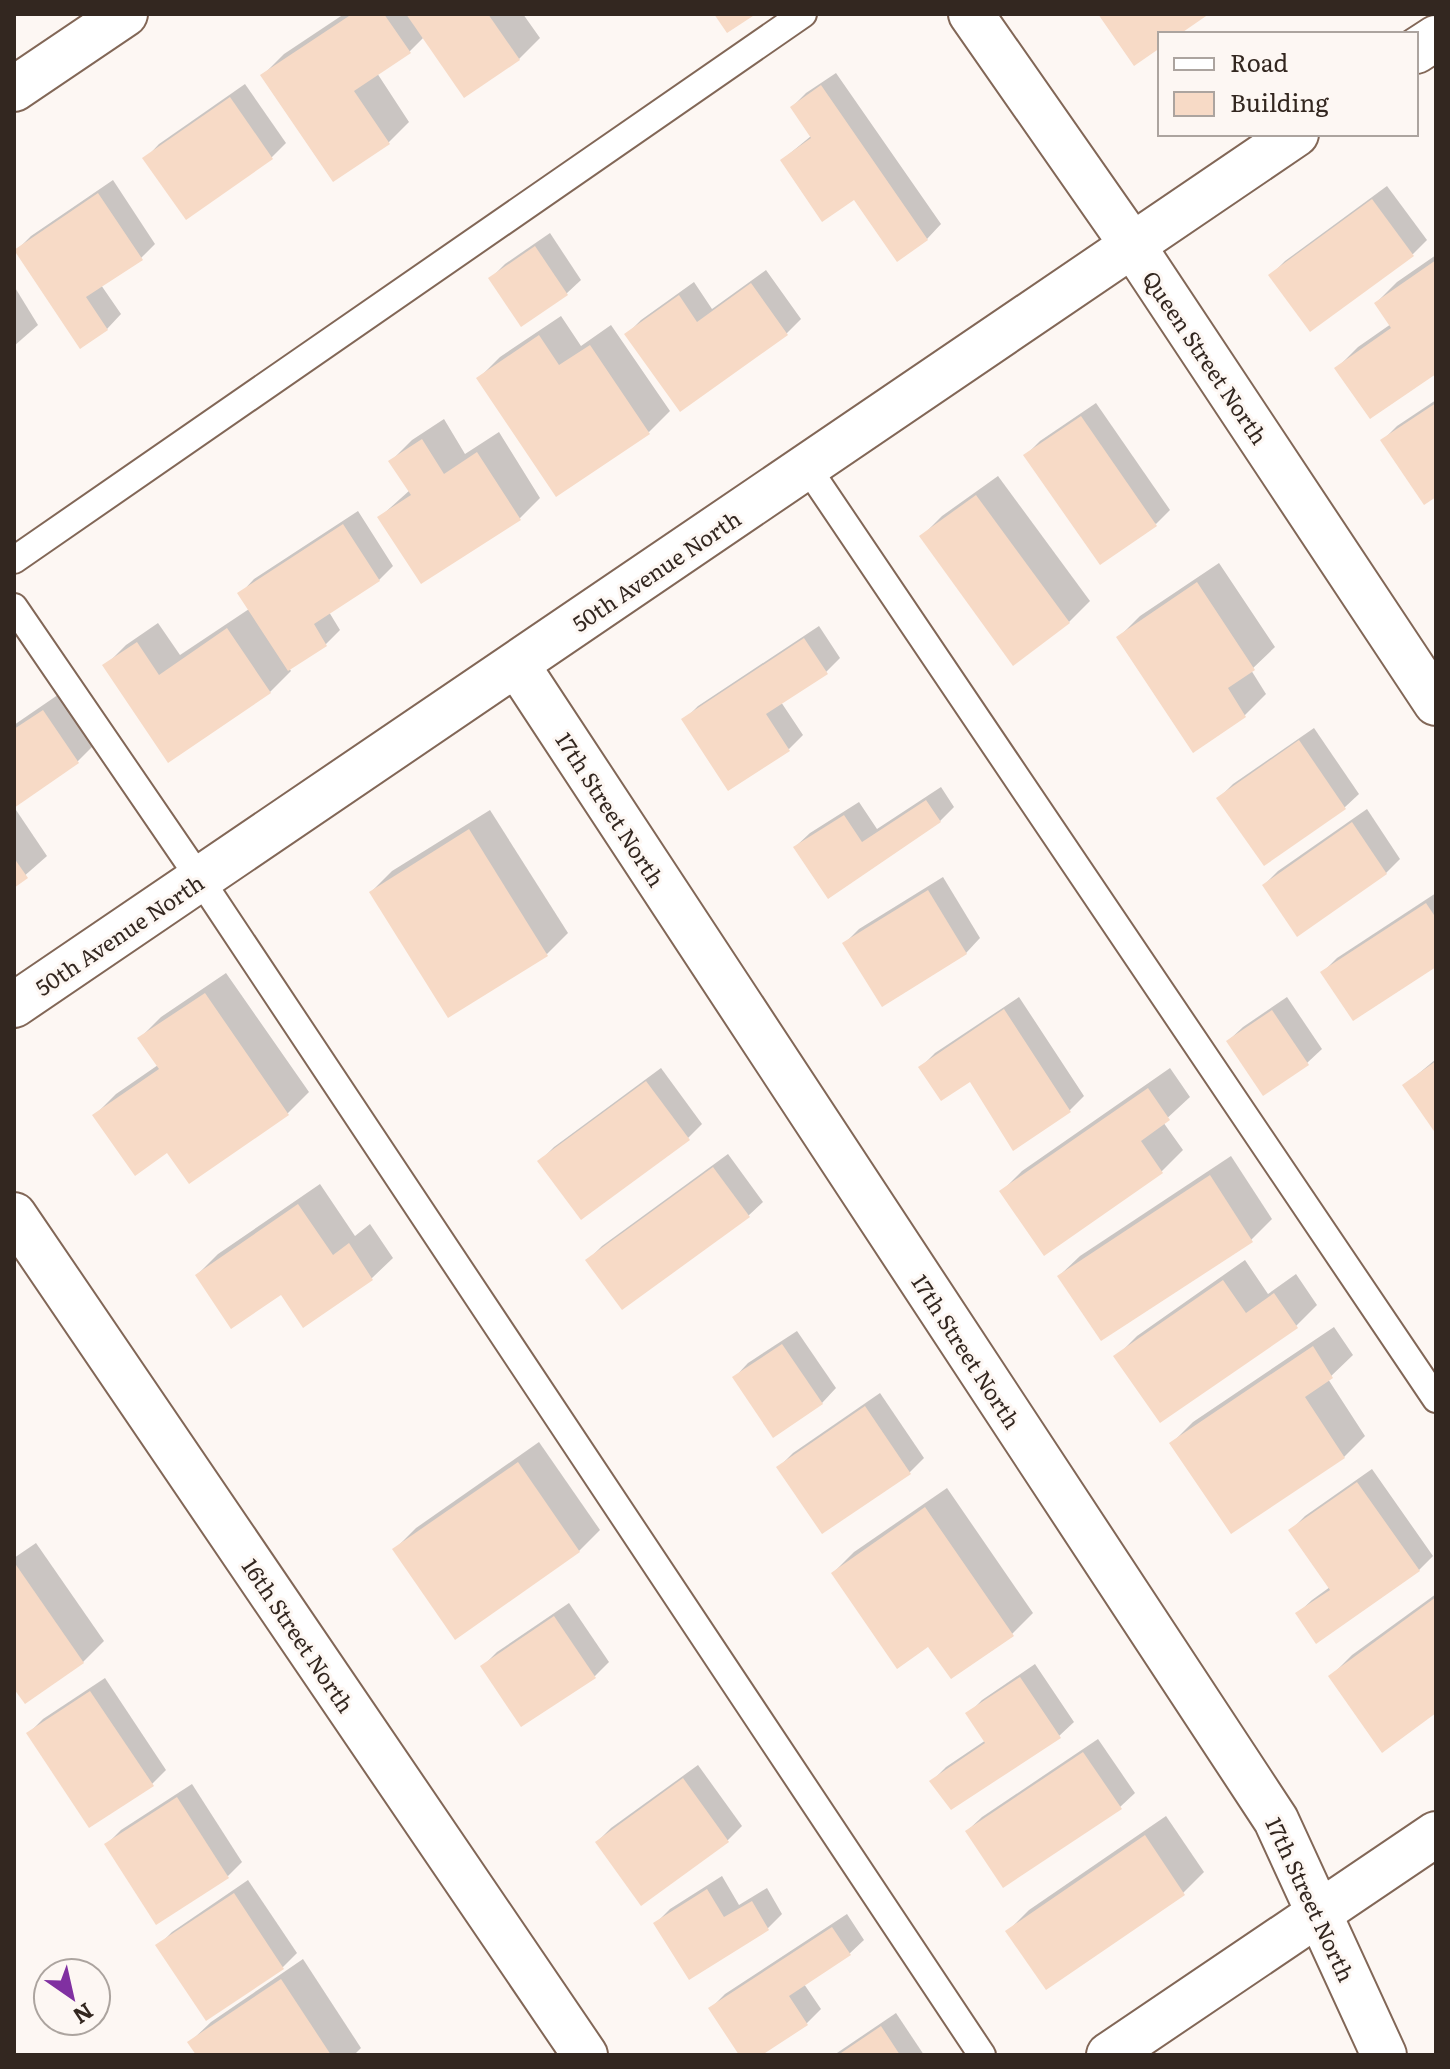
<svg xmlns="http://www.w3.org/2000/svg" width="1450" height="2069" viewBox="0 0 1450 2069" font-family="Literata,serif">
	<style>
		.shadow { fill: #0003 }
		.building { fill: #f7dac6 }
		.lines { fill: none; stroke-linecap: round; stroke-linejoin: round }
		.lane-casing { stroke: #826757; stroke-width: 30 }
		.street-casing { stroke: #826757; stroke-width: 48 }
		.secondary-casing { stroke: #826757; stroke-width: 48 }
		.lane { stroke: #fff; stroke-width: 26 }
		.street { stroke: #fff; stroke-width: 44 }
		.secondary { stroke: #fff; stroke-width: 44 }
		.labels { text-anchor: middle; dominant-baseline: central; stroke-width: 6; stroke-linejoin: round; paint-order: stroke }
		.street-label { font-size: 22px; fill: #332720; stroke: #fdf7f3 }
	</style>
	<rect width="100%" height="100%" fill="#fdf7f3"/>
	<g class="shadow">
		<path d="M344,14H523L540,38L519,59L424,37L409,52L377,73L409,122L388,143L263,75L284,54Z"/>
		<path d="M836,73L941,224L927,239L898,260L854,197L782,160L811,136L792,107L806,93Z"/>
		<path d="M245,84L286,143L272,157L186,217L145,159L159,144Z"/>
		<path d="M113,180L155,244L141,258L101,285L121,314L107,329L81,346L17,250L31,236Z"/>
		<path d="M1387,186L1427,240L1413,254L1271,275L1285,261Z"/>
		<path d="M550,233L581,280L566,294L491,278L505,264Z"/>
		<path d="M1436,255V372L1337,368L1358,347L1391,324L1376,303L1397,282Z"/>
		<path d="M766,270L801,319L787,333L681,409L627,334L641,320L694,282L712,309Z"/>
		<path d="M14,286L38,325L14,346Z"/>
		<path d="M561,316L581,346L611,325L670,411L649,432L479,378L500,357Z"/>
		<path d="M1436,400V495L1382,441L1397,426Z"/>
		<path d="M1096,403L1170,510L1156,524L1026,455L1040,441Z"/>
		<path d="M444,419L465,454L499,432L540,498L519,519L380,517L410,490L391,461L412,440Z"/>
		<path d="M998,476L1090,601L1069,622L921,537L942,516Z"/>
		<path d="M358,511L393,566L379,580L329,612L340,630L326,644L289,668L291,671L270,692L169,760L105,666L126,645L158,623L180,655L249,609L240,594L254,579Z"/>
		<path d="M1219,563L1275,647L1251,670L1266,694L1245,715L1193,750L1119,637L1140,616Z"/>
		<path d="M819,626L840,658L826,672L781,702L803,735L789,749L684,720L698,706Z"/>
		<path d="M65,690L99,740L78,761L14,806V725Z"/>
		<path d="M1314,728L1359,794L1344,808L1219,798L1233,784Z"/>
		<path d="M941,787L954,807L940,821L828,896L795,847L810,833L859,802L877,829Z"/>
		<path d="M14,807L47,856L14,885Z"/>
		<path d="M1367,809L1400,859L1386,873L1264,885L1278,871Z"/>
		<path d="M490,810L568,933L547,954L371,892L392,871Z"/>
		<path d="M943,877L980,938L966,953L883,1004L844,944L859,929Z"/>
		<path d="M1436,893V964L1323,972L1337,958Z"/>
		<path d="M226,973L309,1092L288,1113L168,1150L95,1115L116,1094L158,1065L140,1038L161,1017Z"/>
		<path d="M1019,997L1084,1096L1070,1110L1014,1148L970,1079L921,1067L935,1053Z"/>
		<path d="M1287,997L1322,1049L1307,1063L1228,1041L1243,1027Z"/>
		<path d="M1436,1059V1131L1405,1085Z"/>
		<path d="M661,1068L702,1124L688,1138L540,1161L554,1147Z"/>
		<path d="M1170,1068L1190,1097L1163,1122L1183,1150L1162,1171L1045,1253L1001,1192L1022,1171Z"/>
		<path d="M728,1154L763,1202L748,1216L588,1260L602,1246Z"/>
		<path d="M1231,1156L1272,1219L1251,1240L1059,1276L1080,1256Z"/>
		<path d="M320,1184L355,1236L370,1224L393,1258L372,1278L281,1292L197,1275L218,1254Z"/>
		<path d="M1245,1260L1268,1294L1296,1274L1317,1305L1296,1326L1116,1357L1137,1336Z"/>
		<path d="M1334,1327L1353,1355L1328,1379L1365,1436L1344,1457L1172,1443L1193,1422Z"/>
		<path d="M797,1331L836,1388L822,1403L734,1378L748,1363Z"/>
		<path d="M880,1393L924,1458L910,1472L822,1532L779,1467L793,1453Z"/>
		<path d="M539,1442L600,1530L579,1551L456,1637L395,1549L416,1528Z"/>
		<path d="M1372,1469L1433,1556L1419,1570L1297,1614L1312,1600L1330,1587L1291,1530L1305,1516Z"/>
		<path d="M947,1488L1033,1613L1012,1634L929,1644L833,1573L854,1552Z"/>
		<path d="M36,1543L104,1641L83,1662L14,1685V1558Z"/>
		<path d="M1436,1594V1711L1331,1676L1352,1655Z"/>
		<path d="M569,1603L609,1662L595,1676L483,1666L497,1652Z"/>
		<path d="M1035,1664L1074,1722L1059,1736L932,1781L946,1767L986,1740L968,1714L982,1700Z"/>
		<path d="M105,1678L166,1770L152,1784L29,1733L43,1719Z"/>
		<path d="M1098,1739L1135,1793L1120,1807L967,1831L982,1817Z"/>
		<path d="M698,1765L742,1826L728,1840L642,1904L597,1842L611,1828Z"/>
		<path d="M192,1784L242,1862L228,1876L107,1844L121,1830Z"/>
		<path d="M1166,1816L1204,1872L1183,1893L1008,1931L1029,1910Z"/>
		<path d="M722,1876L739,1905L767,1888L782,1914L768,1928L689,1977L655,1924L670,1909Z"/>
		<path d="M248,1880L297,1953L283,1967L158,1946L172,1932Z"/>
		<path d="M847,1914L864,1940L849,1954L804,1984L821,2009L807,2023L758,2055H742L711,2008L725,1994Z"/>
		<path d="M303,1959L361,2048L354,2055H198L190,2042L211,2022Z"/>
		<path d="M896,2013L924,2055H834Z"/>
	</g>
	<g class="building">
		<path d="M352,14H384L411,53L354,91L390,144L333,182L260,75Z"/>
		<path d="M406,14H488L520,60L464,98Z"/>
		<path d="M714,14H756L727,33Z"/>
		<path d="M1098,14H1209L1180,34H1160V48L1134,66Z"/>
		<path d="M821,85L928,240L897,262L854,200L822,222L780,160L811,138L790,107Z"/>
		<path d="M230,97L273,159L186,220L142,158Z"/>
		<path d="M98,193L143,260L86,297L108,330L80,349L14,250Z"/>
		<path d="M1372,199L1414,256L1310,332L1268,275Z"/>
		<path d="M535,246L568,295L521,327L488,278Z"/>
		<path d="M1436,260V374L1370,419L1334,368L1391,328L1374,303Z"/>
		<path d="M751,283L788,335L680,412L624,334L679,295L697,322Z"/>
		<path d="M539,335L559,365L590,345L650,434L556,497L476,378Z"/>
		<path d="M1436,403V497L1424,505L1380,440Z"/>
		<path d="M1081,416L1157,526L1100,565L1023,455Z"/>
		<path d="M422,439L444,474L477,452L521,520L421,584L377,517L411,495L388,461Z"/>
		<path d="M976,495L1070,623L1013,666L919,536Z"/>
		<path d="M343,524L380,581L314,624L327,646L288,671L237,593Z"/>
		<path d="M1197,582L1255,670L1228,688L1246,717L1193,753L1116,637Z"/>
		<path d="M227,628L271,693L168,763L102,665L137,642L159,675Z"/>
		<path d="M804,638L828,674L766,714L790,751L728,791L681,719Z"/>
		<path d="M43,710L79,763L14,808V729Z"/>
		<path d="M1299,740L1346,809L1264,866L1216,798Z"/>
		<path d="M926,800L941,822L828,899L793,847L844,815L862,842Z"/>
		<path d="M1352,822L1387,874L1297,937L1262,885Z"/>
		<path d="M469,829L548,956L448,1018L369,892Z"/>
		<path d="M14,858L28,878L14,888Z"/>
		<path d="M928,890L967,954L882,1007L842,943Z"/>
		<path d="M1426,903L1436,918V967L1353,1021L1320,972Z"/>
		<path d="M205,993L289,1115L189,1184L167,1153L135,1176L92,1115L159,1069L137,1038Z"/>
		<path d="M1004,1009L1071,1112L1013,1151L970,1082L941,1101L918,1067Z"/>
		<path d="M1272,1010L1309,1065L1263,1096L1226,1041Z"/>
		<path d="M1436,1061V1134L1402,1085Z"/>
		<path d="M646,1081L690,1140L581,1220L537,1161Z"/>
		<path d="M1148,1088L1170,1120L1141,1141L1163,1173L1044,1256L999,1191Z"/>
		<path d="M713,1167L750,1217L622,1310L585,1260Z"/>
		<path d="M1210,1175L1253,1242L1101,1341L1057,1276Z"/>
		<path d="M298,1204L333,1255L349,1243L373,1280L303,1328L281,1295L231,1329L195,1275Z"/>
		<path d="M1223,1280L1246,1313L1274,1293L1298,1328L1160,1423L1113,1356Z"/>
		<path d="M782,1344L823,1404L773,1438L732,1377Z"/>
		<path d="M1313,1346L1333,1378L1305,1397L1345,1458L1231,1534L1169,1443Z"/>
		<path d="M865,1406L911,1474L822,1534L776,1467Z"/>
		<path d="M518,1462L580,1552L455,1640L392,1549Z"/>
		<path d="M1357,1482L1420,1571L1316,1644L1295,1613L1330,1590L1288,1530Z"/>
		<path d="M925,1507L1014,1636L951,1679L928,1647L897,1669L831,1573Z"/>
		<path d="M14,1562L84,1663L25,1704L14,1689Z"/>
		<path d="M1436,1597V1713L1382,1753L1328,1676Z"/>
		<path d="M554,1616L596,1678L521,1727L480,1666Z"/>
		<path d="M1020,1677L1061,1738L951,1810L929,1781L985,1743L965,1713Z"/>
		<path d="M90,1691L154,1786L89,1828L26,1733Z"/>
		<path d="M1083,1752L1122,1809L1003,1888L965,1831Z"/>
		<path d="M683,1778L729,1842L641,1906L595,1842Z"/>
		<path d="M177,1797L229,1878L156,1925L104,1844Z"/>
		<path d="M1145,1835L1185,1895L1046,1990L1005,1931Z"/>
		<path d="M707,1889L724,1917L752,1901L769,1930L689,1980L653,1923Z"/>
		<path d="M234,1893L284,1969L206,2021L155,1945Z"/>
		<path d="M832,1927L851,1955L789,1996L808,2025L762,2055H739L708,2008Z"/>
		<path d="M281,1979L331,2055H196L187,2042Z"/>
		<path d="M881,2026L900,2055H838Z"/>
	</g>
	<g class="lines">
		<g class="lane-casing">
			<g id="lane">
				<path d="M807,467L1436,1399"/>
				<path d="M14,560L803,14"/>
				<path d="M14,607L200,879L982,2055"/>
			</g>
		</g>
		<g class="street-casing">
			<g id="street">
				<path d="M971,14L1133,246L1436,703"/>
				<path d="M1416,51L1436,38"/>
				<path d="M14,89L125,14"/>
				<path d="M517,665L1276,1820L1384,2055"/>
				<path d="M14,1005L1296,134"/>
				<path d="M1109,2055L1436,1834"/>
			</g>
		</g>
		<g class="secondary-casing">
			<path id="secondary" d="M14,1215L585,2055"/>
		</g>
		<use href="#lane" class="lane"/>
		<use href="#street" class="street"/>
		<use href="#secondary" class="secondary"/>
	</g>
	<g class="labels">
		<g class="street-label">
			<text transform="translate(1206 357) rotate(56)">Queen Street North</text>
			<text transform="translate(656 570) rotate(-34)">50th Avenue North</text>
			<text transform="translate(611 809) rotate(57)">17th Street North</text>
			<text transform="translate(119 934) rotate(-34)">50th Avenue North</text>
			<text transform="translate(967 1351) rotate(57)">17th Street North</text>
			<text transform="translate(299 1635) rotate(56)">16th Street North</text>
			<text transform="translate(1311 1899) rotate(65)">17th Street North</text>
		</g>
	</g>
	<rect width="1450" height="2069" fill="none" stroke="#332720" stroke-width="32"/>
	<rect x="1158" y="32" width="260" height="104" fill="#fdf7f3" stroke="#aca49f" stroke-width="2"/>
	<rect x="1174" y="58" width="40" height="12" fill="#ffffff" stroke="#aca49f" stroke-width="2"/>
	<text x="1230" y="72" font-size="24" fill="#332720">Road</text>
	<rect x="1174" y="92" width="40" height="24" fill="#f7dac6" stroke="#aca49f" stroke-width="2"/>
	<text x="1230" y="112" font-size="24" fill="#332720">Building</text>
	<g transform="translate(72 1997) rotate(146)"><circle r="38" fill="#fdf7f3" stroke="#aca49f" stroke-width="2"/>
	<path d="M0-6L14 30L0 20L-14 30Z" fill="#8030a1"/>
	<text y="-12" font-size="22" font-weight="bold" text-anchor="middle" fill="#332720">N</text>
	</g>
</svg>
